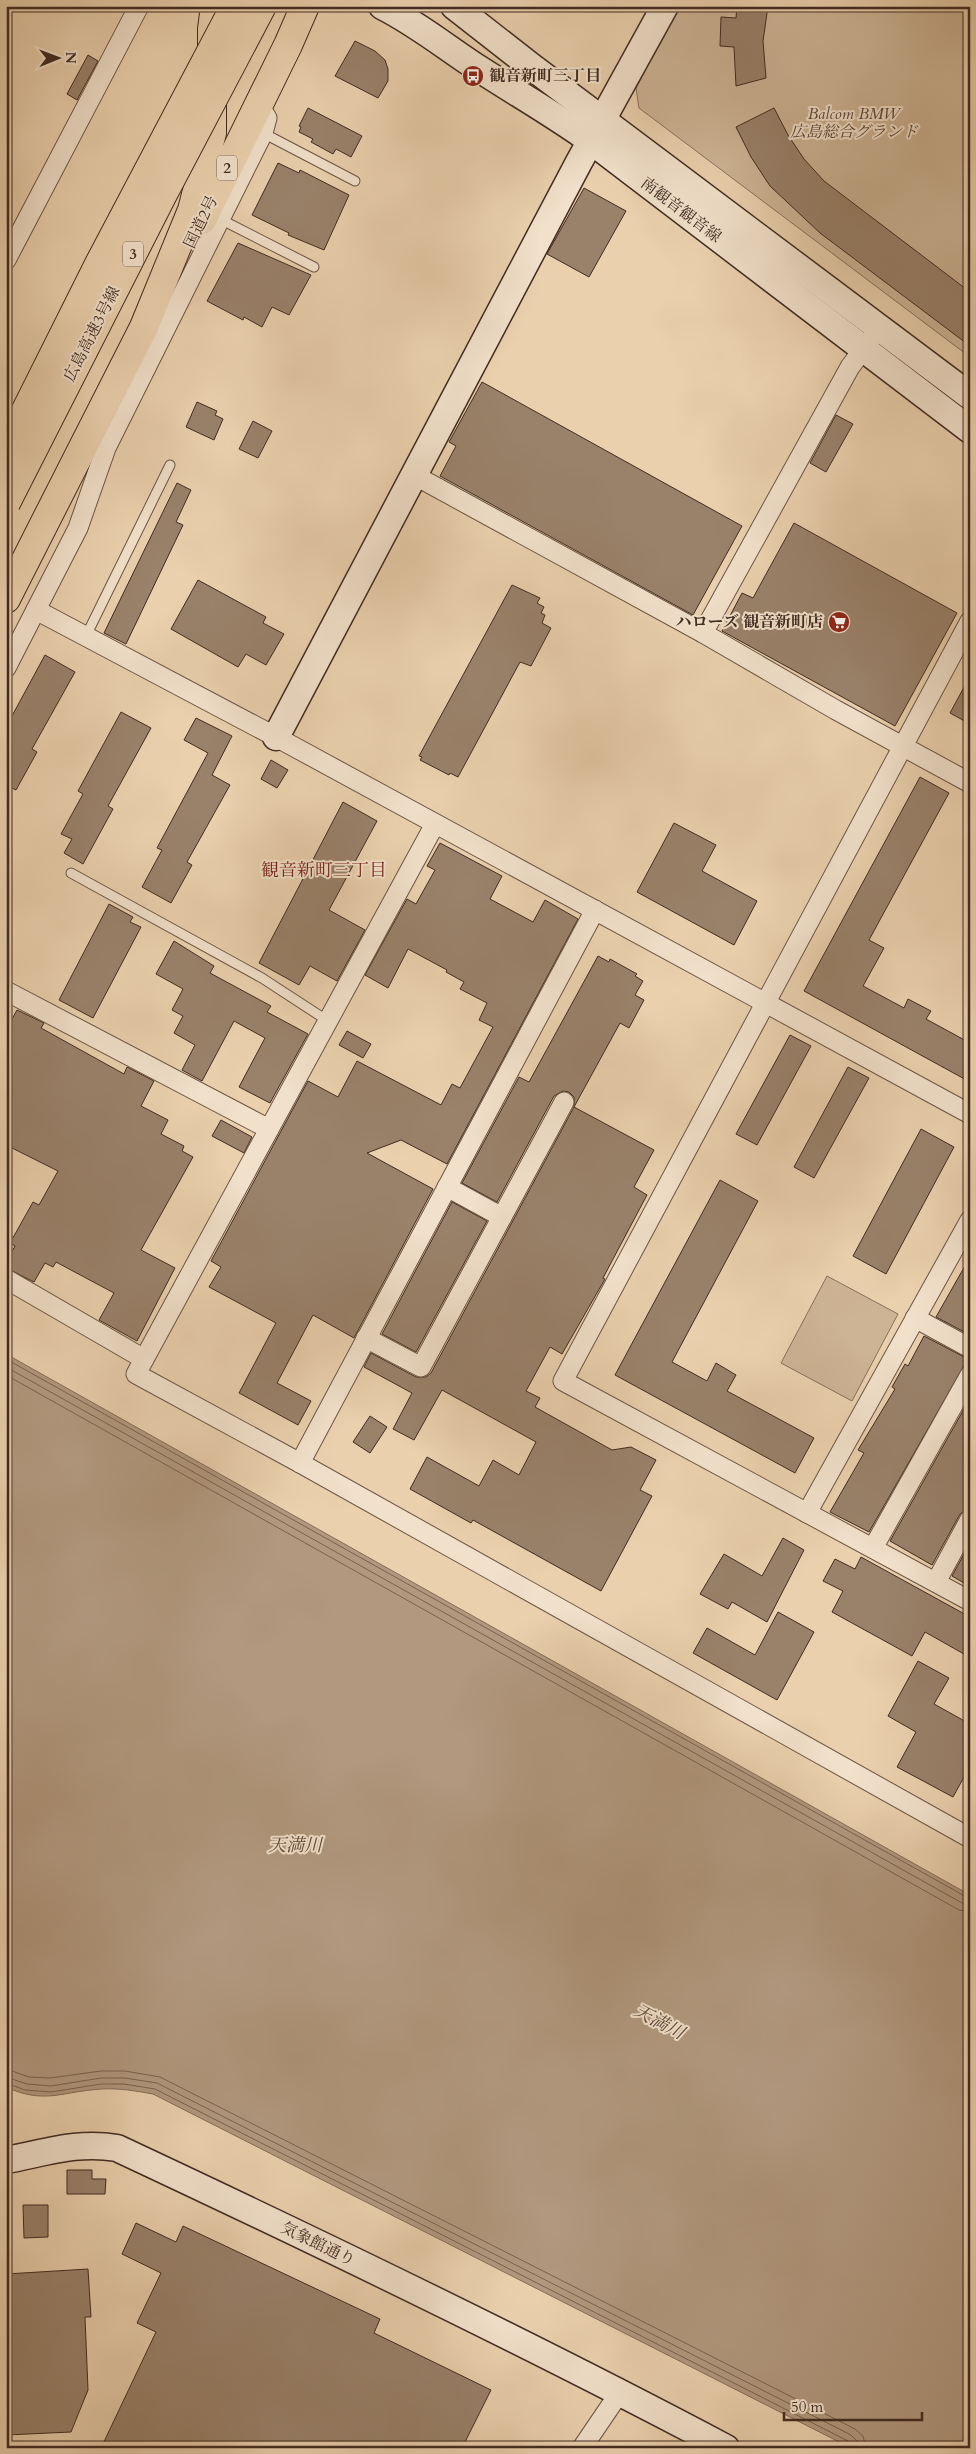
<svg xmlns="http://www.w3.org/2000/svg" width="976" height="2454" viewBox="0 0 976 2454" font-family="Cardo,'Noto Serif JP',serif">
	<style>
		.green { fill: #cdb495; stroke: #87705c }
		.water { fill: #b1987e; stroke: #846c59 }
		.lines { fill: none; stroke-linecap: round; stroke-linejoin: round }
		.shore { stroke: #796250; stroke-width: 1 }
		.building { fill: #99816a; stroke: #412b22 }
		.lane-casing { stroke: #6b5445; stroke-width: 11 }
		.street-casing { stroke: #6b5445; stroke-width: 21 }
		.secondary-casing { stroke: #412b22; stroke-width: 29 }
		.highway-casing { stroke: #412b22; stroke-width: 30 }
		.lane { stroke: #f1e0ca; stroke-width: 9 }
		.street { stroke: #f1e0ca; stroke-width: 19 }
		.secondary { stroke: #f1e0ca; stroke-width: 26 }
		.highway { stroke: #ead0ad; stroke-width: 28 }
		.highway-bridge-casing { stroke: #412b22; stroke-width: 30; stroke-linecap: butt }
		.highway-bridge { stroke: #ead0ad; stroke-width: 28 }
		.labels { text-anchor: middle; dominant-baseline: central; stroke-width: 4; stroke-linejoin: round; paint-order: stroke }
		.shield { fill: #f1e0ca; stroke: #766154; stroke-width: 1 }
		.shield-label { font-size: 15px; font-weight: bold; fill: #412b22 }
		.poi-label { font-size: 16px; font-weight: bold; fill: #412b22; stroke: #f1e0ca; text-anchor: start }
		.park-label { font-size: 16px; font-style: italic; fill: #5d4639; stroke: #f1e0ca }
		.street-label { font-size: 16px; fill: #412b22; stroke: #f1e0ca }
		.neighbourhood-label { font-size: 18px; fill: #7a1f14; stroke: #f1e0ca }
		.water-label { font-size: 18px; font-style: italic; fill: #5d4639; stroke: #f1e0ca }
	</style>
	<rect width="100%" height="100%" fill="#ead0ad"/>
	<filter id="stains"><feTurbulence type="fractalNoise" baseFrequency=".004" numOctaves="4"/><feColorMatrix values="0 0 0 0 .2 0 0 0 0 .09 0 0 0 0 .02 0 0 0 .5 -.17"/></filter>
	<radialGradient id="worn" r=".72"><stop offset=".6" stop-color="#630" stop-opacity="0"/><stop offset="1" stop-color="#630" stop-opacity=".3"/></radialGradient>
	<g class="green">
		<path d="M677,6H970V357L639,108L636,88Z"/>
		<path d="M827,1276L898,1314L852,1401L781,1363Z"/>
	</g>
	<path class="water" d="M6,1354L970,1895V2448H851L153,2094C136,2091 119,2088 102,2089C63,2091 45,2105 6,2087Z"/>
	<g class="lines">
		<g class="shore">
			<path d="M6,1359L970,1899"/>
			<path d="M6,1367L962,1903L970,1905"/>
			<path d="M6,1375L959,1910L970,1912"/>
			<path d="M6,2069L29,2077L50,2078L101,2071H125L160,2077L855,2429L863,2436L866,2448"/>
			<path d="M6,2077L27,2084L51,2086L101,2078H125L157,2083L851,2435L857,2441L858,2448"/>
			<path d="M6,2083L25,2090L51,2092L101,2084H124L155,2089L848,2441L852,2448"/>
		</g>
	</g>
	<g class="building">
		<path d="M737,6H768L763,41L766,78L736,86L734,47L720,46L721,17L736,18Z"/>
		<path d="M355,41L375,51L385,60L388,69V81L378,98L335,76Z"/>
		<path d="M88,55L98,61L77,100L67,94Z"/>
		<path d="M308,108L362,136L351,157L336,149L333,154L311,142L313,139L299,132L301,127L299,126Z"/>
		<path d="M774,108L788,135L804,159L824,181L970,292V346L820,233L770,186L751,157L736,127Z"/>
		<path d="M278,163L299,173L300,170L349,195L324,250L288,235L289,233L252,215Z"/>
		<path d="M584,188L626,211L589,277L547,254Z"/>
		<path d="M238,243L311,275L289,315L272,307L262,327L244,317L243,320L207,301Z"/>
		<path d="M482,382L742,526L693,615L440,476L456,446L449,442Z"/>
		<path d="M197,402L217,411L215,415L223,419L214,440L186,427Z"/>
		<path d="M836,415L853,424L826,472L810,463Z"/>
		<path d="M253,421L272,431L258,458L239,449Z"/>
		<path d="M177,483L191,490L176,522L183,525L126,644L104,633Z"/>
		<path d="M794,523L957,613L895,726L722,631L742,593L753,598Z"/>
		<path d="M198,580L266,617L263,623L284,634L266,665L246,654L238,667L171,629Z"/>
		<path d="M512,585L540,598L537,603L544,607L541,613L545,615L542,623L551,628L531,666L520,662L458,777L450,773L449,775L420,760L422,757L419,756Z"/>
		<path d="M45,655L75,672L32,749L37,752L16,790L6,785V727Z"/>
		<path d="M970,676V724L950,713Z"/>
		<path d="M121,712L151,728L108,806L113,809L83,864L64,853L72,839L61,834L83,794L78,791Z"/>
		<path d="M196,718L232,736L212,775L230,785L187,862L192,865L171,903L142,887L162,850L157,848L208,753L184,740Z"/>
		<path d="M271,760L288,770L277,788L261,779Z"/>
		<path d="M920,777L949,793L869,940L884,948L863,986L904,1008L908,999L931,1011L926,1019L970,1043V1082L804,991Z"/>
		<path d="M343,802L377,821L329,910L365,930L337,981L310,966L299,985L259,963Z"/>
		<path d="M674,823L716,845L702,871L757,901L734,945L637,892Z"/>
		<path d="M440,843L502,876L490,899L533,922L545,900L578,919L447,1164L401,1140L367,1153L433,1189L354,1338L313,1315L277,1383L311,1401L298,1425L239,1393L276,1323L209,1287L221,1267L211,1261L308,1081L338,1097L357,1061L441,1105L452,1084L460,1088L493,1027L479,1020L487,1003L460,989L464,982L446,972L447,970L408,949L388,988L365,975L407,899L416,904L435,870L427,866Z"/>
		<path d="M109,904L133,917L130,922L141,927L93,1018L59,1000Z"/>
		<path d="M174,941L214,966L210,973L271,1006L267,1012L308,1034L270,1103L239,1087L265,1038L234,1021L202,1081L182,1070L195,1045L174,1033L183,1016L172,1010L183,989L156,974Z"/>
		<path d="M598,956L609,962L610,959L637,974L635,976L643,981L635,995L644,1000L629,1028L620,1023L574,1107V1097L569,1092L563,1091L554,1096L497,1202L462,1183L519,1077L529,1082Z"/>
		<path d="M17,1010L44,1023L41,1028L124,1074L127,1067L154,1081L141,1106L168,1120L161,1134L184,1146L182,1151L193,1157L141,1250L175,1268L137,1341L99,1320L114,1293L56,1262L53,1267L45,1263L34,1282L6,1268V1262L15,1246L10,1243L33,1202L39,1205L58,1171L6,1145V1030Z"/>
		<path d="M347,1031L371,1044L363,1058L339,1045Z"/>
		<path d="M790,1035L811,1046L757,1145L736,1134Z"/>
		<path d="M848,1067L869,1078L814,1178L794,1167Z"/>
		<path d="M574,1107L654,1150L634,1187L647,1195L603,1278L605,1279L562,1354L550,1347L526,1391L540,1398L535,1407L612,1450L631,1447L656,1460L640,1490L652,1496L601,1591L473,1520L471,1523L410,1489L427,1457L479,1486L493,1460L519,1475L536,1442L442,1390L414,1440L393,1429L412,1393L364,1367L371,1353L416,1377H426L431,1373Z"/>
		<path d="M221,1120L252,1137L244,1153L212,1136Z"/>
		<path d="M921,1129L954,1147L886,1274L853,1256Z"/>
		<path d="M720,1180L758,1201L672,1362L707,1381L716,1363L736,1375L727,1391L814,1438L795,1473L615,1375Z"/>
		<path d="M452,1202L487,1221L416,1352L382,1334Z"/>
		<path d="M970,1257V1335L936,1317Z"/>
		<path d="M924,1336L968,1359L869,1532L830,1512L864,1453L858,1450L895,1389L892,1387L905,1364L908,1366Z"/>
		<path d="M969,1400L970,1508L960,1514L932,1565L890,1541Z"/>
		<path d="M370,1416L387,1427L370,1453L353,1442Z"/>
		<path d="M783,1538L804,1550L767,1622L732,1602L728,1609L700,1594L724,1554L762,1576Z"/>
		<path d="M970,1543V1571L964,1583L952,1576Z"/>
		<path d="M861,1557L970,1617V1644L964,1654L925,1632L912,1656L832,1612L843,1591L823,1581L835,1559L855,1569Z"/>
		<path d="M778,1612L814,1632L777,1700L693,1653L707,1628L755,1655Z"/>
		<path d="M918,1661L949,1678L934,1704L970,1724V1766L953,1797L897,1767L916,1732L888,1716Z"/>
		<path d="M67,2170H92V2179H106L105,2194H67Z"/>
		<path d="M23,2205H48V2237L24,2238Z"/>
		<path d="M136,2223L176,2242L183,2226L380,2319L374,2333L491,2390L462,2448H101L156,2332L137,2323L161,2273L122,2254Z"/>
		<path d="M88,2269L91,2317H85L88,2390L71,2432L6,2435V2274Z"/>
	</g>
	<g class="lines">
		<g class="lane-casing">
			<g id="lane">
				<path d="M263,133L355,181"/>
				<path d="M220,219L314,267"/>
				<path d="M86,636L170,465"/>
				<path d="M71,873L262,978L328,1021"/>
			</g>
		</g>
		<g class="street-casing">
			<g id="street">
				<path d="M6,260L139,6"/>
				<path d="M414,475L703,633L836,710L970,783"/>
				<path d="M36,610L276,737L970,1114"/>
				<path d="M970,621L563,1381L970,1601"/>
				<path d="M703,633L850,367L870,340"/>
				<path d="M6,668L78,528L106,448L263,133L267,118L258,104"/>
				<path d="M435,824L136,1374L300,1463L970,1838"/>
				<path d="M6,991L269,1129"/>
				<path d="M447,1187L502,1217"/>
				<path d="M6,1279L144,1359"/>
				<path d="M915,1318L970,1348"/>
				<path d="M366,1338L421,1367L564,1102"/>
				<path d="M300,1463L595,910"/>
				<path d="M807,1513L970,1220"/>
				<path d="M873,1548L970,1375"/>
				<path d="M936,1582L970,1519"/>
				<path d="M582,2448L620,2392"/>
			</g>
		</g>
		<g class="secondary-casing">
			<g id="secondary">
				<path d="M382,6C418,24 448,49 481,70C518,94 555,115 591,141L970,430"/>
				<path d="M454,6L532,67L970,396"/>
				<path d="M276,737L579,162L665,6"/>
				<path d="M6,2160C45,2153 77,2141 117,2148C322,2244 526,2342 726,2448"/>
			</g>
		</g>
		<g class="highway-casing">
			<g id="highway">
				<path d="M202,220L288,45L305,6"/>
				<path d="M6,599L144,327L192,210L212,133V29L215,6"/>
			</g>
		</g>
		<use href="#lane" class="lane"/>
		<use href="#street" class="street"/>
		<use href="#secondary" class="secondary"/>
		<use href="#highway" class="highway"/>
		<g class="highway-bridge-casing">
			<g id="highway-bridge">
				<path d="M6,450L99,264L235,6"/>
				<path d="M6,503L161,198L262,6"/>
			</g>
		</g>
		<use href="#highway-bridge" class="highway-bridge"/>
	</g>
	<defs>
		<g id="bus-disc" transform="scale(1.125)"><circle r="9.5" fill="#8f2418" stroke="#f1e0ca"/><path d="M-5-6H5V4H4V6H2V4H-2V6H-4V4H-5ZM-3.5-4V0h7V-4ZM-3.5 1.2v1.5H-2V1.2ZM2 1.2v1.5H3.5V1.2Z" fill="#fff"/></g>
		<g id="supermarket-disc" transform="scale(1.125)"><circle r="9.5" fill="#8f2418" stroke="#f1e0ca"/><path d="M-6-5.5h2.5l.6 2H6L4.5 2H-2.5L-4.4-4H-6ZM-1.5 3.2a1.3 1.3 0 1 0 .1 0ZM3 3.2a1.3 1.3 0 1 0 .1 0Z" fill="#fff"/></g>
	</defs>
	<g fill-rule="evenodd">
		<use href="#bus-disc" x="473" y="76"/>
		<use href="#supermarket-disc" x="839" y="622"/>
	</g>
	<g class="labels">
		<g class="shield">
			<rect x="217" y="155.5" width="20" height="25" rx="4"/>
			<rect x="123" y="241.5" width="20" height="25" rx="4"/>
		</g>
		<g class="shield-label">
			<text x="227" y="168">2</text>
			<text x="133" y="254">3</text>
		</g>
		<g class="poi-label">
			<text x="489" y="76">観音新町三丁目</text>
			<text x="823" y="622" text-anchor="end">ハローズ 観音新町店</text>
		</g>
		<g class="park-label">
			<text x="854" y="114">Balcom BMW<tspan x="854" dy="18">広島総合グランド</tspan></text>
		</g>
		<g class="street-label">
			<text transform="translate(681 210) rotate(37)">南観音観音線</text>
			<text transform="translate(201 222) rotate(-64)">国道2号</text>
			<text transform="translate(92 334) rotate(-63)">広島高速3号線</text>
			<text transform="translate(318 2244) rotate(26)">気象館通り</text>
		</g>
		<g class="neighbourhood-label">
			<text x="324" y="870">観音新町三丁目</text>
		</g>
		<g class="water-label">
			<text x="295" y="1845">天満川</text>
			<text transform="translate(659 2022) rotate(28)">天満川</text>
		</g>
	</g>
	<rect width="976" height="2454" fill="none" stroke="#ead0ad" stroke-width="25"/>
	<rect x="8" y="8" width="961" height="2439" fill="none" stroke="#412b22" stroke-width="2.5"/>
	<rect x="12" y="12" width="951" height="2429" fill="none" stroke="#412b22"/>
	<g transform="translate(58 58) rotate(89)" stroke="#f1e0ca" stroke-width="4" paint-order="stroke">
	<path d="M0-4L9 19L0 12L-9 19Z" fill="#412b22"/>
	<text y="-8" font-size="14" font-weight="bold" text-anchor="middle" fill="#412b22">N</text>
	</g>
	<path d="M784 2412v8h138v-8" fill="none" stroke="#412b22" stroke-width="2.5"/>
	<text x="791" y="2412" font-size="15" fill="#412b22" stroke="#f1e0ca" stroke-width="4" paint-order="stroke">50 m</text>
	<rect width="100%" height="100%" filter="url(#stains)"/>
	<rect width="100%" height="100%" fill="url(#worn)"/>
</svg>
